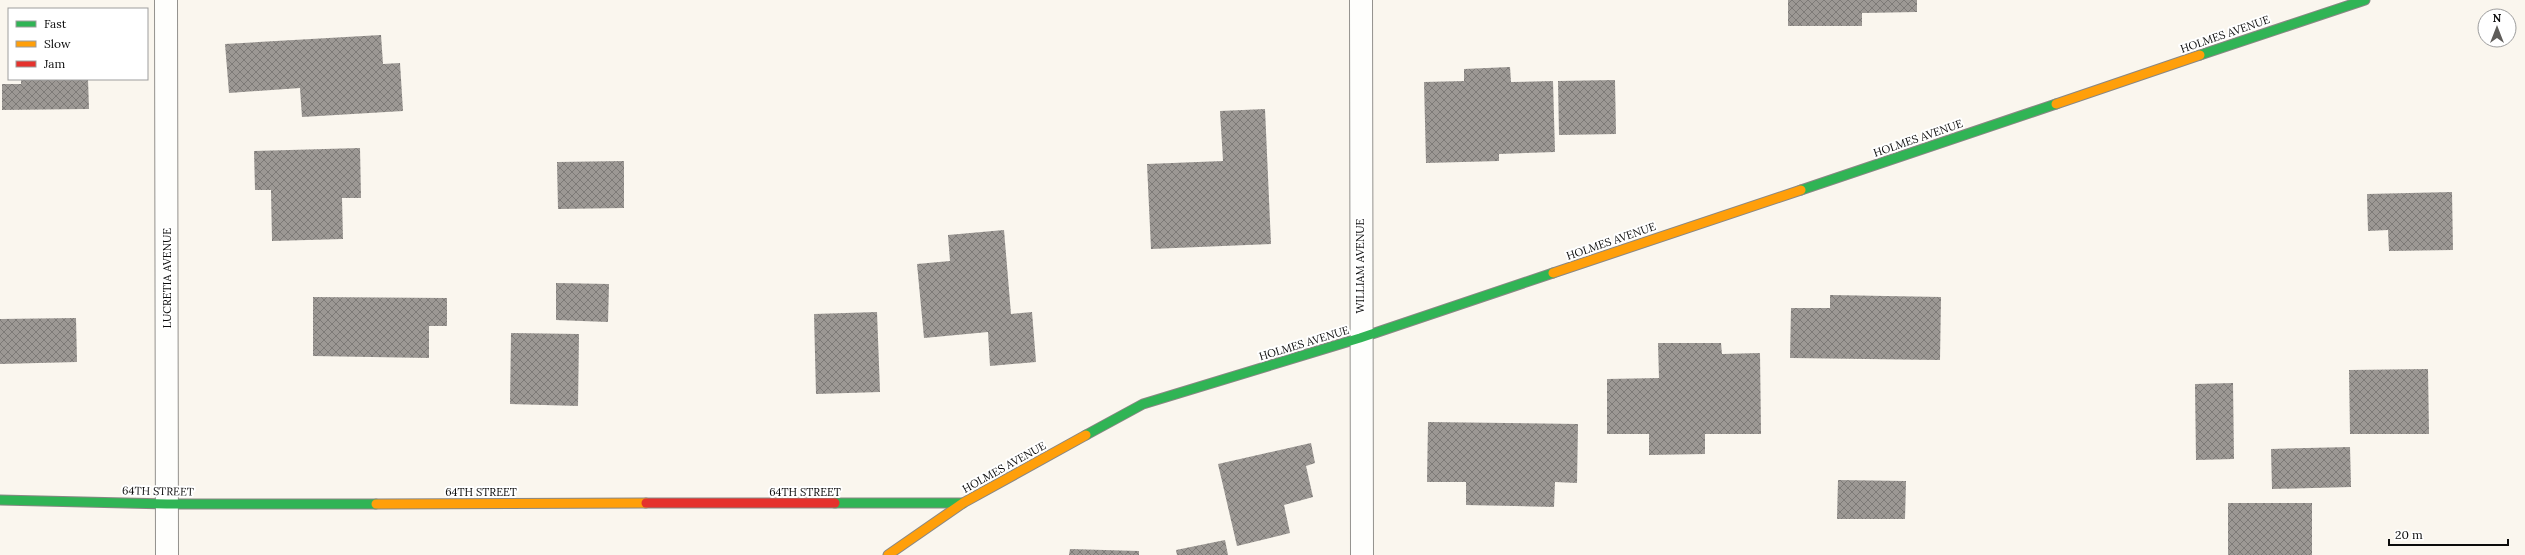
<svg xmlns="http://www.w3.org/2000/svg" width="2525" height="555" viewBox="0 0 2525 555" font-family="Lora,serif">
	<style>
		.building { fill: url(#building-cross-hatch) }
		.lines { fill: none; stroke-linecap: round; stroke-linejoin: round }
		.street-casing { stroke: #93918d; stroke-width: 24 }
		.fast-casing { stroke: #898784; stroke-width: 11 }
		.slow-casing { stroke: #898784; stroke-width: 11 }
		.jam-casing { stroke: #898784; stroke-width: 11 }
		.street { stroke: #fefefc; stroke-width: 22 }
		.fast { stroke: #30b455; stroke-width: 9 }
		.slow { stroke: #ff9f0a; stroke-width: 9 }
		.jam { stroke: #e5322d; stroke-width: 9 }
		.labels { text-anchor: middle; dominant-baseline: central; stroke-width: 4; stroke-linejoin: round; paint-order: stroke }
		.street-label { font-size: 11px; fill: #0b0b0b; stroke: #fff }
	</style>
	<defs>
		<pattern id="building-cross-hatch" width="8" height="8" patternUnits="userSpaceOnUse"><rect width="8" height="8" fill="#9c9894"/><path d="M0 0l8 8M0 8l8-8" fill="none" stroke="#7d7a77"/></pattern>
	</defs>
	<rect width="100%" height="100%" fill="#faf6ee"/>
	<g class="building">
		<path d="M1788,0H1917V12L1862,13V26H1788Z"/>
		<path d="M381,35L383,64L400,63L403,111L302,117L300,88L229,93L225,44Z"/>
		<path d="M1510,67L1511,82L1553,81L1555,152L1499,154V161L1426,163L1424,82L1464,81V69Z"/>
		<path d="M21,79H88L89,109L2,110V84H21Z"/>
		<path d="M1615,80L1616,134L1559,135L1558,81Z"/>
		<path d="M1265,109L1271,244L1151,249L1147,164L1223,161L1220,111Z"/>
		<path d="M360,148L361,198H342L343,239L272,241L271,190H255L254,151Z"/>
		<path d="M624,161V208L558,209L557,162Z"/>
		<path d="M2452,192L2453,250L2389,251L2388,230L2368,231L2367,194Z"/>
		<path d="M1004,230L1011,314L1032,312L1036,362L990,366L988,332L924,338L917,264L950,261L948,235Z"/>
		<path d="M556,283L609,284L608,322L556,320Z"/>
		<path d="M1830,295L1941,297L1940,360L1790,358L1791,308H1830Z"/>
		<path d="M313,297L447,298V326H429V358L313,356Z"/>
		<path d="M877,312L880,392L816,394L814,314Z"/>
		<path d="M76,318L77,362L0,364V319Z"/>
		<path d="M511,333L579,334L578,406L510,404Z"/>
		<path d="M1658,343H1721L1722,354L1760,353L1761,434H1705V454L1649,455V434H1607V379L1659,378Z"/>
		<path d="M2428,369L2429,434H2350L2349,370Z"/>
		<path d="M2233,383L2234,459L2196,460L2195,384Z"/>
		<path d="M1428,422L1578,424L1577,483L1555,482L1554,507L1466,505V482H1427Z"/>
		<path d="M1311,443L1315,463L1306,466L1313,497L1284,505L1290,533L1237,546L1218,464Z"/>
		<path d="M2350,447L2351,487L2272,489L2271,449Z"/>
		<path d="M1838,480L1906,481L1905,519H1837Z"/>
		<rect x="2228" y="503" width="84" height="52"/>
		<path d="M1225,540L1228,555H1177L1176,550Z"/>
		<path d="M1070,549L1139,551V555H1069Z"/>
	</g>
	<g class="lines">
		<g class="street-casing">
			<g id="street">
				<path d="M166,0L167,555"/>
				<path d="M1361,0L1362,555"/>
			</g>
		</g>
		<g class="fast-casing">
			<g id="fast">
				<path d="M2200,55L2365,0"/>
				<path d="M1801,190L2056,104"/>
				<path d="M1086,435L1143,404L1360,338L1553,273"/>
				<path d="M0,500L167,504H376"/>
				<path d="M835,503H963"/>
			</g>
		</g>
		<g class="slow-casing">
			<g id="slow">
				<path d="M2056,104L2200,55"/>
				<path d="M1553,273L1801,190"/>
				<path d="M376,504L646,503"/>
				<path d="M888,555L963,503L1086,435"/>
			</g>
		</g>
		<g class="jam-casing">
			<path id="jam" d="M646,503H835"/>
		</g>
		<use href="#street" class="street"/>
		<use href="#fast" class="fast"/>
		<use href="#slow" class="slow"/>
		<use href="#jam" class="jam"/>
	</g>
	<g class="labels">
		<g class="street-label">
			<text transform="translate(2225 34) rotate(-19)">HOLMES AVENUE</text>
			<text transform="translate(1918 138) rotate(-19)">HOLMES AVENUE</text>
			<text transform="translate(1611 241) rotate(-19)">HOLMES AVENUE</text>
			<text transform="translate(1360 266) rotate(-90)">WILLIAM AVENUE</text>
			<text transform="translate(167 278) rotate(-90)">LUCRETIA AVENUE</text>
			<text transform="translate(1304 343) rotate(-17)">HOLMES AVENUE</text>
			<text transform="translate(1004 467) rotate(-29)">HOLMES AVENUE</text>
			<text transform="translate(158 491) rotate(1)">64TH STREET</text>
			<text x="481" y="492">64TH STREET</text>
			<text x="805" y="492">64TH STREET</text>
		</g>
	</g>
	<rect x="8" y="8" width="140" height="72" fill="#ffffff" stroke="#9d9d9d"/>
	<rect x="16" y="21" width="20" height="6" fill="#30b455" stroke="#9d9d9d"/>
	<text x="44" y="28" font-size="12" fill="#0b0b0b">Fast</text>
	<rect x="16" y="41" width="20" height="6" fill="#ff9f0a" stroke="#9d9d9d"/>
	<text x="44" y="48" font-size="12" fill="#0b0b0b">Slow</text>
	<rect x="16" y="61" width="20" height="6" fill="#e5322d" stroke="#9d9d9d"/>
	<text x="44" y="68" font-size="12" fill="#0b0b0b">Jam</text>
	<g transform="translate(2497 28)"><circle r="19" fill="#ffffff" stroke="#9d9d9d"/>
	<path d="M0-3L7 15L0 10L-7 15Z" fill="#5f5d5a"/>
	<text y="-6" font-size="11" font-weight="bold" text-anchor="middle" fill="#0b0b0b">N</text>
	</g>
	<path d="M2389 539v6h119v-6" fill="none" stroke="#0b0b0b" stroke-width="2"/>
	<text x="2395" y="539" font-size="12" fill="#0b0b0b" stroke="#ffffff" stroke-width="3" paint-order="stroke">20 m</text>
</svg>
